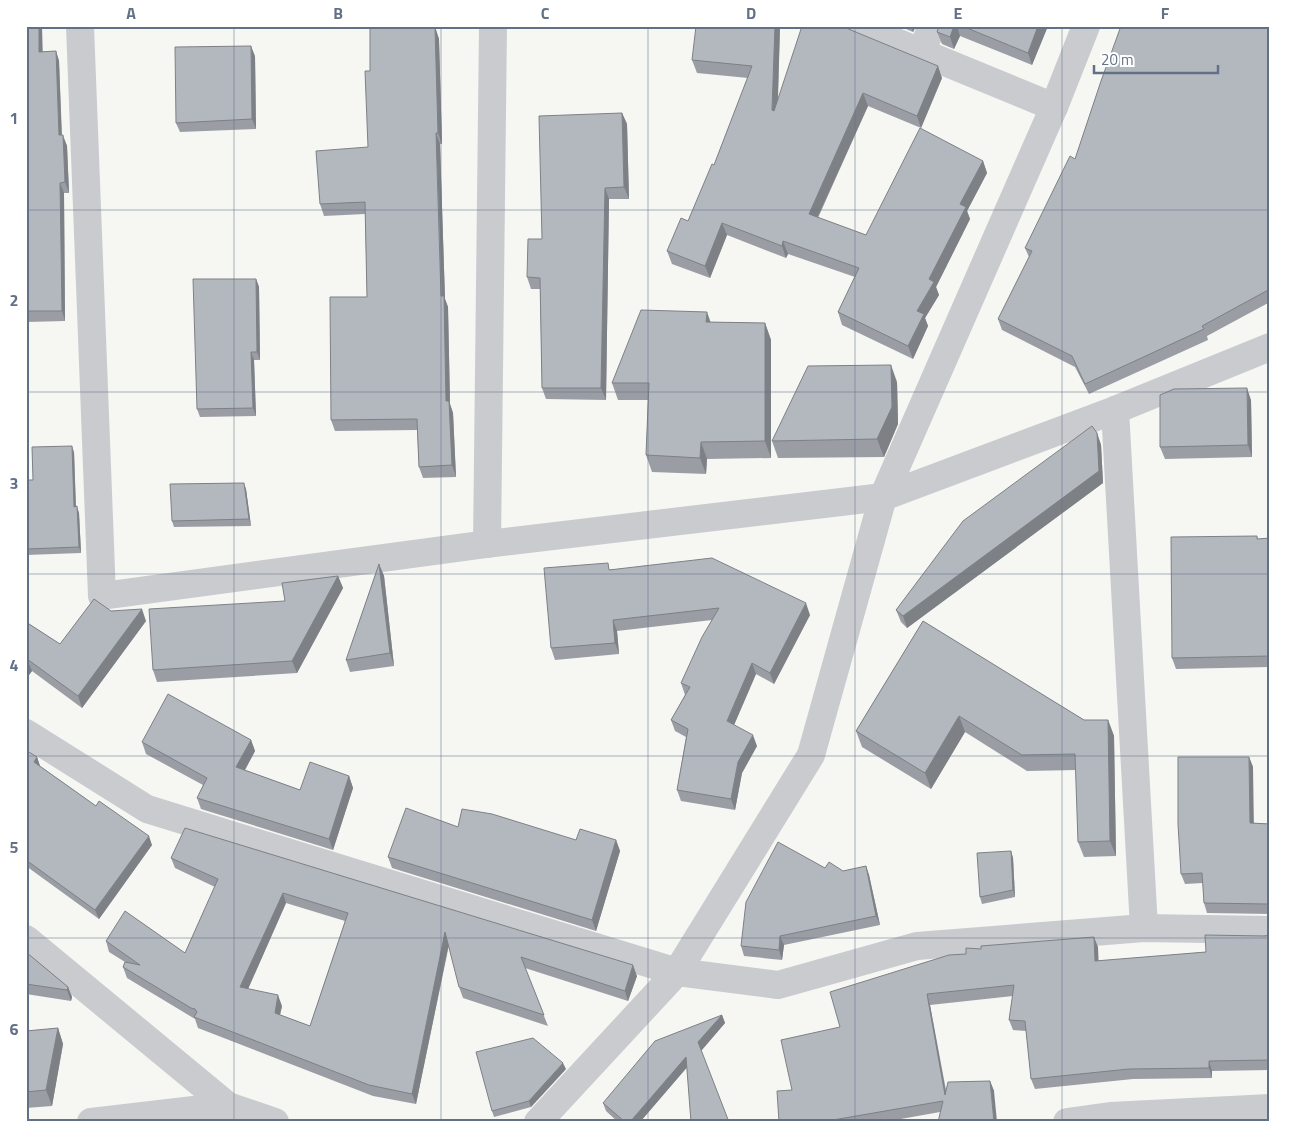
<svg xmlns="http://www.w3.org/2000/svg" width="1296" height="1148" viewBox="0 0 1296 1148" font-family="'Titillium Web',sans-serif">
	<style>
		.lines { fill: none; stroke-linecap: round; stroke-linejoin: round }
		.minor { stroke: #c9cbcf; stroke-width: 28 }
		.wall { fill: #9a9ea4; fill-rule: evenodd }
		.shaded-wall { fill: #7d8186 }
		.building { fill: #b3b8bf; stroke: #7d8186; fill-rule: evenodd }
		.grid { fill: none; stroke: #637187; stroke-width: 1; stroke-opacity: 0.55 }
		.neatline { fill: none; stroke: #637187; stroke-width: 2 }
		.grid-label { font-size: 16px; text-anchor: middle; font-weight: bold; fill: #637187 }
	</style>
	<rect width="100%" height="100%" fill="#f6f7f3"/>
	<g class="lines">
		<g class="minor">
			<path d="M80,26L102,596L487,544L883,497L1115,410L1270,347"/>
			<path d="M857,26L1054,107"/>
			<path d="M921,53L932,26"/>
			<path d="M1115,410L1144,928"/>
			<path d="M487,544L493,26"/>
			<path d="M26,733L147,809L677,972L778,985L917,946L1144,928L1270,930"/>
			<path d="M26,939L228,1106L275,1122"/>
			<path d="M91,1122L228,1106"/>
			<path d="M538,1122L677,972L811,755L883,497L1054,107L1086,26"/>
			<path d="M1067,1122L1110,1116L1270,1108"/>
		</g>
	</g>
	<g class="wall">
		<path d="M26,26H42V52L56,51L59,61L62,135L67,146L69,193H64L65,321L27,322L26,319Z"/>
		<path d="M436,26V30L439,39L442,144H440L445,299L448,307L450,404L453,413L456,477L423,478L419,467L417,430L335,431L331,420L367,297L365,214L324,216L320,204L368,147L370,71Z"/>
		<path d="M780,26L778,100L846,28L942,78L921,128L868,106L818,218L866,235L983,161L987,173L967,211L970,219L936,287L939,295L925,318L928,326L913,359L842,325L838,312L855,277L788,254L786,258L727,235L710,278L672,264L667,251L688,221L714,165L748,78L697,73L692,60Z"/>
		<path d="M899,26H916L913,32Z"/>
		<path d="M939,26H1048L1032,65L960,36L954,49L942,44L937,32Z"/>
		<path d="M1270,26V302L1207,336L1208,340L1089,394L1075,367L1002,330L998,319L1029,257L1025,248L1075,159Z"/>
		<path d="M255,56L256,129L180,132L176,123Z"/>
		<path d="M622,113L627,124L629,199H609L606,400L546,399L542,388L540,289H531L527,277L542,239Z"/>
		<path d="M256,279L259,287L260,360H254L256,416L200,417L197,409Z"/>
		<path d="M710,322L765,323L771,340V458L707,459L706,474L652,472L646,455L648,400H618L612,383Z"/>
		<path d="M897,382L898,424L884,457L778,458L772,441Z"/>
		<path d="M1251,400L1252,457L1165,459L1160,447Z"/>
		<path d="M1097,433L1101,445L1103,483L907,628L901,622L896,610Z"/>
		<path d="M74,452L76,506L79,513L81,553L26,555V480H33Z"/>
		<path d="M246,489L251,526L174,527L172,521Z"/>
		<path d="M1257,536L1258,539L1270,538V667L1176,669L1172,658Z"/>
		<path d="M379,564L384,576L394,666L350,672L346,660Z"/>
		<path d="M611,569L810,615L774,684L756,674L734,725L757,746L742,773L735,810L681,801L677,790L686,737L675,731L671,720L685,695L681,683L712,620L617,631L619,654L555,660L551,648Z"/>
		<path d="M338,576L343,588L297,673L157,682L153,670Z"/>
		<path d="M111,611L146,621L82,708L32,671L26,679V622L60,644Z"/>
		<path d="M923,621L1084,720H1108L1114,736L1116,856L1084,857L1078,842L1076,770L1027,771L965,732L931,789L862,747L856,731Z"/>
		<path d="M251,740L255,751L245,770L300,790L349,776L353,788L333,850L201,809L197,798L203,785L146,754L142,742Z"/>
		<path d="M26,750L37,757L40,766L96,806L152,845L99,919L26,866Z"/>
		<path d="M1249,757L1253,767V823L1270,824V914L1207,913L1204,903L1203,883L1185,884L1181,874Z"/>
		<path d="M458,827L576,840H616L620,851L596,931L392,868L388,857Z"/>
		<path d="M1011,851L1013,858L1015,897L982,904L980,897Z"/>
		<path d="M171,858L637,976L628,1001L525,968L548,1026L463,998L459,987L449,945L416,1104L373,1096L198,1028L195,1019L127,978L123,967L125,962L109,952L106,941L185,953L215,887L175,868ZM286,903L345,921L310,1026L280,1015L282,1006L248,989Z"/>
		<path d="M866,866L869,875L880,925L784,945L782,960L744,956L741,946L825,868L843,871Z"/>
		<path d="M1270,934V1070L1212,1071V1078L1133,1079L1035,1089L1031,1079L1026,1031L1013,1030L1009,1020L1013,996L930,1005L946,1090L990,1081L994,1091L940,1112L884,1122H779L792,1090L840,1027L966,954L981,949L1098,947V961L1206,952Z"/>
		<path d="M26,952L68,987L72,997L71,1001L26,994Z"/>
		<path d="M722,1015L725,1023L640,1122H618L606,1111L603,1103Z"/>
		<path d="M58,1028L63,1044L52,1106L26,1108V1031Z"/>
		<path d="M566,1069L531,1107L494,1117L492,1111Z"/>
	</g>
	<g class="shaded-wall">
		<path d="M39,26H42L43,62L39,52Z"/>
		<path d="M431,26H436V30L439,39L442,144L438,133Z"/>
		<path d="M775,26H780L777,123L772,110Z"/>
		<path d="M911,26H916L913,32Z"/>
		<path d="M954,26H957L960,36L954,49L950,37Z"/>
		<path d="M1038,26H1048L1032,65L1028,53Z"/>
		<path d="M251,46L255,56L256,129L252,119Z"/>
		<path d="M56,51L59,61L62,146L59,135Z"/>
		<path d="M938,66L942,78L921,128L917,116Z"/>
		<path d="M863,93L868,106L813,227L809,214Z"/>
		<path d="M622,113L627,124L629,199L624,187Z"/>
		<path d="M436,133L440,144L445,299L448,307L450,404L453,413L456,477L452,465L446,401Z"/>
		<path d="M63,135L67,146L69,193L65,182Z"/>
		<path d="M983,161L987,173L967,211L970,219L936,287L939,295L925,318L928,326L913,359L908,346L917,311L929,279L960,204Z"/>
		<path d="M60,183L64,193L65,321L62,311Z"/>
		<path d="M605,188L609,199L606,400L601,388Z"/>
		<path d="M722,223L727,235L710,278L705,266Z"/>
		<path d="M783,241L788,254L786,258L782,246Z"/>
		<path d="M256,279L259,287L260,360L257,352Z"/>
		<path d="M707,312L713,329L706,322Z"/>
		<path d="M765,323L771,340V458L765,441Z"/>
		<path d="M251,352L254,360L256,416L253,408Z"/>
		<path d="M891,365L897,382L898,424L884,457L877,439Z"/>
		<path d="M1247,388L1251,400L1252,457L1248,445Z"/>
		<path d="M1097,433L1101,445L1103,483L907,628L903,616Z"/>
		<path d="M701,442L707,459L706,474L700,458Z"/>
		<path d="M72,446L74,452L76,513L74,507Z"/>
		<path d="M244,483L246,489L251,526L249,519Z"/>
		<path d="M77,506L79,513L81,553L79,547Z"/>
		<path d="M379,564L384,576L394,666L390,653Z"/>
		<path d="M338,576L343,588L297,673L292,661Z"/>
		<path d="M806,603L810,615L774,684L770,673Z"/>
		<path d="M142,609L146,621L82,708L78,696Z"/>
		<path d="M613,620L617,631L619,654L615,643Z"/>
		<path d="M27,659L32,671L26,679V660Z"/>
		<path d="M752,663L756,674L731,732L727,721Z"/>
		<path d="M959,716L965,732L931,789L925,773Z"/>
		<path d="M1108,720L1114,736L1116,856L1110,841Z"/>
		<path d="M753,735L757,746L742,773L735,810L731,799L738,762Z"/>
		<path d="M251,740L255,751L240,779L236,767Z"/>
		<path d="M37,757L40,766L37,771L34,762Z"/>
		<path d="M1249,757L1253,767L1254,833L1250,823Z"/>
		<path d="M349,776L353,788L333,850L329,839Z"/>
		<path d="M149,836L152,845L99,919L95,910Z"/>
		<path d="M616,840L620,851L596,931L592,920Z"/>
		<path d="M1011,851L1013,858L1015,897L1013,890Z"/>
		<path d="M866,866L869,875L880,925L876,916Z"/>
		<path d="M283,893L286,903L244,998L240,987Z"/>
		<path d="M445,932L449,943L416,1104L412,1094Z"/>
		<path d="M780,936L784,945L782,960L779,950Z"/>
		<path d="M1094,937L1098,947L1099,971L1095,961Z"/>
		<path d="M633,965L637,976L628,1001L625,991Z"/>
		<path d="M68,987L72,997L71,1001L67,990Z"/>
		<path d="M927,994L930,1005L948,1105L945,1095Z"/>
		<path d="M278,995L282,1006L278,1023L275,1013Z"/>
		<path d="M722,1015L725,1023L701,1051L698,1042Z"/>
		<path d="M58,1028L63,1044L52,1106L46,1090Z"/>
		<path d="M686,1057L689,1065L640,1122H630Z"/>
		<path d="M1209,1061L1212,1071V1078L1209,1068Z"/>
		<path d="M563,1063L566,1069L531,1107L529,1101Z"/>
		<path d="M990,1081L994,1091L997,1122H994Z"/>
	</g>
	<g class="building">
		<path d="M26,26H39V52L56,51L59,135H63L65,182L60,183L62,311H26Z"/>
		<path d="M370,26H431V27H435L438,133H436L441,296H444L446,401H449L452,465L419,467L417,419L331,420L330,297H367L365,202L320,204L316,151L368,147L365,71H370Z"/>
		<path d="M696,26H775L772,110L774,111L802,26H844L846,28L938,66L917,116L863,93L809,214L866,235L920,128L983,161L960,204L966,207L929,279L934,282L917,311L924,314L908,346L838,312L859,268L783,241L782,246L722,223L705,266L667,251L681,218L688,221L712,164L714,165L752,66L692,60Z"/>
		<path d="M939,26H954L950,37L937,32Z"/>
		<path d="M962,26H1038L1028,53Z"/>
		<path d="M1121,26H1270V289L1202,326L1204,329L1085,384L1072,356L998,319L1032,251L1025,248L1070,156L1075,159L1101,81Z"/>
		<path d="M251,46L252,119L176,123L175,47Z"/>
		<path d="M622,113L624,187L605,188L601,388H542L540,278L527,277L528,239H542L539,116Z"/>
		<path d="M193,279H256L257,352H251L253,408L197,409Z"/>
		<path d="M641,310L707,312L706,322L765,323V441L701,442L700,458L646,455L649,383H612Z"/>
		<path d="M891,365L892,407L877,439L772,441L808,366Z"/>
		<path d="M1247,388L1248,445L1160,447V395L1174,389Z"/>
		<path d="M1092,426L1097,433L1099,471L903,616L896,610L963,521Z"/>
		<path d="M72,446L74,507L77,506L79,547L26,549V480H33L32,447Z"/>
		<path d="M244,483L249,519L172,521L170,484Z"/>
		<path d="M1257,536V539L1270,538V656L1172,658L1171,537Z"/>
		<path d="M712,558L806,603L770,673L752,663L727,721L753,735L738,762L731,799L677,790L688,729L671,720L690,687L681,683L702,637L719,608L613,620L615,643L551,648L544,568L608,563L609,570Z"/>
		<path d="M379,564L390,653L346,660Z"/>
		<path d="M338,576L292,661L153,670L149,609L285,601L282,583Z"/>
		<path d="M94,599L111,611L142,609L78,696L27,659L26,660V622L60,644Z"/>
		<path d="M923,621L1084,720H1108L1110,841L1078,842L1075,754L1022,755L959,716L925,773L856,731Z"/>
		<path d="M168,694L251,740L236,767L300,790L310,762L349,776L329,839L197,798L207,778L142,742Z"/>
		<path d="M26,750L37,757L34,762L96,806L99,801L149,836L95,910L26,860Z"/>
		<path d="M1178,757H1249L1250,823L1270,824V905L1267,904L1204,903L1202,873L1181,874L1178,824Z"/>
		<path d="M406,808L458,827L462,809L492,814L576,840L580,829L616,840L592,920L388,857Z"/>
		<path d="M185,828L633,965L625,991L521,957L544,1015L459,987L445,932L412,1094L369,1085L194,1017L197,1012L195,1009L191,1008L123,967L125,962L140,965L106,941L125,911L185,953L218,879L171,858ZM283,893L348,913L310,1026L275,1013L278,995L240,987Z"/>
		<path d="M778,842L825,868L829,862L843,871L866,866L876,916L780,936L779,950L741,946L746,902Z"/>
		<path d="M1011,851L1013,890L980,897L977,853Z"/>
		<path d="M1270,934V1060L1209,1061V1068L1129,1069L1031,1079L1025,1021L1009,1020L1014,985L927,994L945,1095L948,1082L990,1081L994,1122H938L943,1101L833,1120V1122H779L777,1091L792,1090L781,1040L840,1027L830,992L949,955L966,954V948L981,949V946L1094,937L1095,961L1206,952L1205,935L1266,936Z"/>
		<path d="M26,952L68,987L67,990L26,984Z"/>
		<path d="M722,1015L698,1042L729,1122H691L686,1057L630,1122H625L603,1103L655,1041Z"/>
		<path d="M58,1028L46,1090L26,1092V1031Z"/>
		<path d="M533,1038L563,1063L529,1101L492,1111L476,1052Z"/>
	</g>
	<path class="grid" d="M234,26V1122M441,26V1122M648,26V1122M855,26V1122M1062,26V1122M26,210H1270M26,392H1270M26,574H1270M26,756H1270M26,938H1270"/>
	<rect width="1296" height="1148" fill="none" stroke="#ffffff" stroke-width="55"/>
	<path d="M1094 65v8h124v-8" fill="none" stroke="#637187" stroke-width="2.5"/>
	<text x="1101" y="65" font-size="15" fill="#637187" stroke="#ffffff" stroke-width="4" paint-order="stroke">20 m</text>
	<rect x="28" y="28" width="1240" height="1092" class="neatline"/>
	<g class="grid-label">
		<text x="131" y="19">A</text>
		<text x="338" y="19">B</text>
		<text x="545" y="19">C</text>
		<text x="751" y="19">D</text>
		<text x="958" y="19">E</text>
		<text x="1165" y="19">F</text>
		<text x="14" y="124">1</text>
		<text x="14" y="306">2</text>
		<text x="14" y="489">3</text>
		<text x="14" y="671">4</text>
		<text x="14" y="853">5</text>
		<text x="14" y="1035">6</text>
	</g>
</svg>
